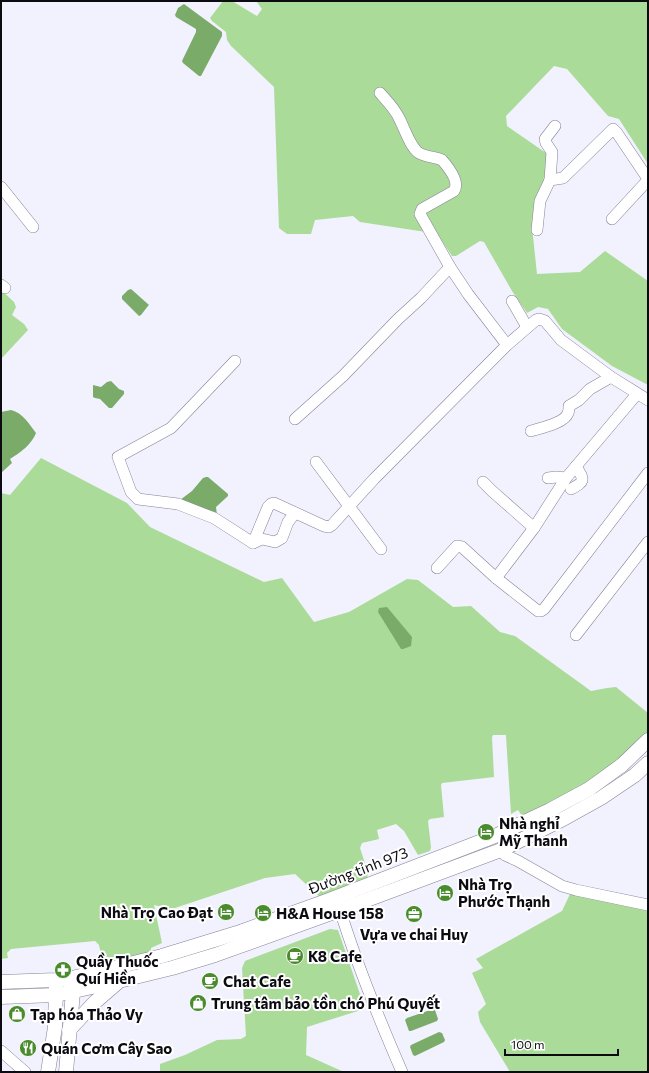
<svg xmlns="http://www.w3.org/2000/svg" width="649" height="1073" viewBox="0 0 649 1073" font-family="Commissioner,sans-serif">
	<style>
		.green { fill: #aadb98 }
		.water { fill: #7aab69 }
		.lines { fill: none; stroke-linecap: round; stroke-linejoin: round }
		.minor-casing { stroke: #848296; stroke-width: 12 }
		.major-casing { stroke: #848296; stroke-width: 15 }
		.minor { stroke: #fff; stroke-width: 11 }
		.major { stroke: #fff; stroke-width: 14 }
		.labels { text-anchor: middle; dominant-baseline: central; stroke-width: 4; stroke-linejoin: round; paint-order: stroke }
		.poi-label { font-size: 15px; font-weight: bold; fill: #0c0b12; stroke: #fff; text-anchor: start }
		.street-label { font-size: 15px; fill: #0c0b12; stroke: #fff }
	</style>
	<rect width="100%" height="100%" fill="#f2f1fe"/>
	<g class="green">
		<path d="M223,1H232L257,16L262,9L256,1H648V164L619,119L608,116L567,69L554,66L506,116L507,126L546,153L550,162L532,227L537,274L580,272L605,251L648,281V385L612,366L562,329L548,309L538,307L527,313L512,291L484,242L480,241L456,256H452L434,229L426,232L360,222L353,216L315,220L311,234H287L279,228L274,87L231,46L227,40L226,32L212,21L210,18Z"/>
		<path d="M1,290L14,302L16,307L12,315L24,324L28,330L1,359Z"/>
		<path d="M41,458L127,503L150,527L264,582L282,578L314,622L349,612L407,579L418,580L453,607L471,606L500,632L515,636L591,691L607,688L616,687L648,713V734L581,792L524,819L518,810L511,814L506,736V735H493L492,737L494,777L442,783L441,785L444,817L430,819L428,821L431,847L430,851L418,855L404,831L396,824L377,830L379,839L362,843L360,848L368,872L367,880L321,898L295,874L265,878L172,909L154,905L162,943L151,948V953L103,964L99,945L95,941L11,949L7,953L8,958L1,959V493L10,495Z"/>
		<path d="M570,894L648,908V1072H510L480,1022L478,1012L486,1004L472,973L483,968L476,959L562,911Z"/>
		<path d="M330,929L338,930L363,1003L361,1010L307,1027L306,1055L344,1072H160V1064L185,1055L217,1040L241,1039L246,1036L242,968L245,961Z"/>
	</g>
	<g class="water">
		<path d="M184,4L222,32V36L201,76H199L183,63L182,61L196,32V29L176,17L175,15L178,8Z"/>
		<path d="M131,289L149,305L148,306L141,315L139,316L122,299V296L128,290Z"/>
		<path d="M111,381L119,389L124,391V394L112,408H109L100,399L95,398L93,397V385L101,387L107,382Z"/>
		<path d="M11,410C23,413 29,424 36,433C32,444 20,453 10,459L12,463L1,473V412Z"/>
		<path d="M206,477H208L228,494V496L216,507L217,515L180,500L192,491L203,478Z"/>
		<path d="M387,607L412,637L411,646L403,649H401L378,612L379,608Z"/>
		<path d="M433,1009L435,1010L438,1019L437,1021L411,1031H409L405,1020L407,1018Z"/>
		<path d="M439,1032L442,1033L445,1040L444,1042L415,1056L413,1055L410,1047L411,1045Z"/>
	</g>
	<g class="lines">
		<g class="minor-casing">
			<g id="minor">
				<path d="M380,93C387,101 395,109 399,118C404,127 410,147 419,153C426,157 435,157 442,160C449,168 460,182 454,191L422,209L420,214L450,267"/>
				<path d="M550,180L563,178L613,129L617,133L648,179"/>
				<path d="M1,187L33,227"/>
				<path d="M612,219L648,180"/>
				<path d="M537,230L540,201L550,180L552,152L546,143L545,139L555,126"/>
				<path d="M1,285L5,288"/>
				<path d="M512,301L527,327"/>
				<path d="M235,361L171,428L118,457L131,492L138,499L178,504L214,518L253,543L262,539L275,542L282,538L288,522L295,513"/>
				<path d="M295,419L343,376L398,319L421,298L450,267L468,294L507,345"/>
				<path d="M531,431C541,428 565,423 568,413C569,411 569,408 569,406L579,400L590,389L611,377"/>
				<path d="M316,462L381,549"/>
				<path d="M548,478L556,477L566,478"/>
				<path d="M483,482L492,491L534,528"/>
				<path d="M571,489C586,481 584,480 576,466"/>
				<path d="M253,543L268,507L271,504L274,503L324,526L329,527L332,525L374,479L507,345L536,320L539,319L545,321L561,340L611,377L648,400"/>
				<path d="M437,568L457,546L462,547L496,578L538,611H541L544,609L648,473"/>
				<path d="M496,578L534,528L566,478L637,394"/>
				<path d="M576,635L648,542"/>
				<path d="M501,850L505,855L518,861L562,886L576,890L648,905"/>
				<path d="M340,910C357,965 379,1019 402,1072"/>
				<path d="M1,1051L25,1072"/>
			</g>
		</g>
		<g class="major-casing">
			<g id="major">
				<path d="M1,982L56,980L72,978L162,956L237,933L329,900L495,836L550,810L589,789L622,765L648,740"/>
				<path d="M1,997L56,995L119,981L172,968L215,955L340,910L501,850L565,818L601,798L635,775L648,763"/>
				<path d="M69,1030L95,1002L117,983"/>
				<path d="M48,1072L55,1027L56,987"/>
				<path d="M66,1072L73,992V985"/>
			</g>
		</g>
		<use href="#minor" class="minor"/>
		<use href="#major" class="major"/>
	</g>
	<defs>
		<g id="hotel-disc" transform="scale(0.9)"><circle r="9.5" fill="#4a8b2e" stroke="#fff"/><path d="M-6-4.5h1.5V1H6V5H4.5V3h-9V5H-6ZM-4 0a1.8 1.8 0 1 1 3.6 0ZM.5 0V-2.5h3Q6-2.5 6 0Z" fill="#fff"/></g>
		<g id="office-disc" transform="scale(0.9)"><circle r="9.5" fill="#4a8b2e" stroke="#fff"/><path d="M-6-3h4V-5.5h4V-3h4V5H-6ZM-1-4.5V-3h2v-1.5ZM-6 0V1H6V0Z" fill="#fff"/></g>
		<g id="cafe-disc" transform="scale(0.9)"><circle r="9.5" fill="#4a8b2e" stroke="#fff"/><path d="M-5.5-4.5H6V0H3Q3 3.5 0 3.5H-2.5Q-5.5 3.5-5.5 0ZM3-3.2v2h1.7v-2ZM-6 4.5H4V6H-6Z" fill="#fff"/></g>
		<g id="pharmacy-disc" transform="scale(0.9)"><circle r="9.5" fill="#4a8b2e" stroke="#fff"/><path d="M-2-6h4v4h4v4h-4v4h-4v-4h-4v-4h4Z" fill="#fff"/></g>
		<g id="shop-disc" transform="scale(0.9)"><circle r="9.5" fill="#4a8b2e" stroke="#fff"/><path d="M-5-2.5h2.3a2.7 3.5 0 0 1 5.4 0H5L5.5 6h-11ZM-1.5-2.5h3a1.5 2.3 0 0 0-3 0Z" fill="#fff"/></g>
		<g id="restaurant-disc" transform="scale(0.9)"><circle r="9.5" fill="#4a8b2e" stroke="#fff"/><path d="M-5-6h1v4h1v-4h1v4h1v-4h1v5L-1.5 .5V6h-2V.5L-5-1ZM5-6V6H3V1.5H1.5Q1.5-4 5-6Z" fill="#fff"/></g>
	</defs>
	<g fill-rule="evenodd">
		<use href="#hotel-disc" x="486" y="832"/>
		<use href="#hotel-disc" x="445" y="893"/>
		<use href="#hotel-disc" x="226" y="912"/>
		<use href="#hotel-disc" x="263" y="913"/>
		<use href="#office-disc" x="414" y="914"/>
		<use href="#cafe-disc" x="295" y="956"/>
		<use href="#pharmacy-disc" x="63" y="970"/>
		<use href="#cafe-disc" x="210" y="981"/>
		<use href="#shop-disc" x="198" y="1003"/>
		<use href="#shop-disc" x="17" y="1014"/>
		<use href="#restaurant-disc" x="28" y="1048"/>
	</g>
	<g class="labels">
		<g class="poi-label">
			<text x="499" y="823">Nhà nghỉ<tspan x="499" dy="17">Mỹ Thanh</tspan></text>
			<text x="458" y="884">Nhà Trọ<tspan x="458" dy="17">Phước Thạnh</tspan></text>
			<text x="213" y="912" text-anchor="end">Nhà Trọ Cao Đạt</text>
			<text x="276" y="913">H&amp;A House 158</text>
			<text x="414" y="934" text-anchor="middle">Vựa ve chai Huy</text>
			<text x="308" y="956">K8 Cafe</text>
			<text x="76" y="961">Quầy Thuốc<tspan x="76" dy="17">Quí Hiền</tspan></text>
			<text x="223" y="981">Chat Cafe</text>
			<text x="211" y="1003">Trung tâm bảo tồn chó Phú Quyết</text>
			<text x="30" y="1014">Tạp hóa Thảo Vy</text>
			<text x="41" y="1048">Quán Cơm Cây Sao</text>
		</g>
		<g class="street-label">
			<text transform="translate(358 870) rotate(-21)">Đường tỉnh 973</text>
		</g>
	</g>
	<rect width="649" height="1073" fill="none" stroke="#0c0b12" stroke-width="4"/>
	<path d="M505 1049v6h113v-6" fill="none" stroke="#0c0b12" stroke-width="2"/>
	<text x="511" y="1049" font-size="12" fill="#0c0b12" stroke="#ffffff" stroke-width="3" paint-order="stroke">100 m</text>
</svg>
